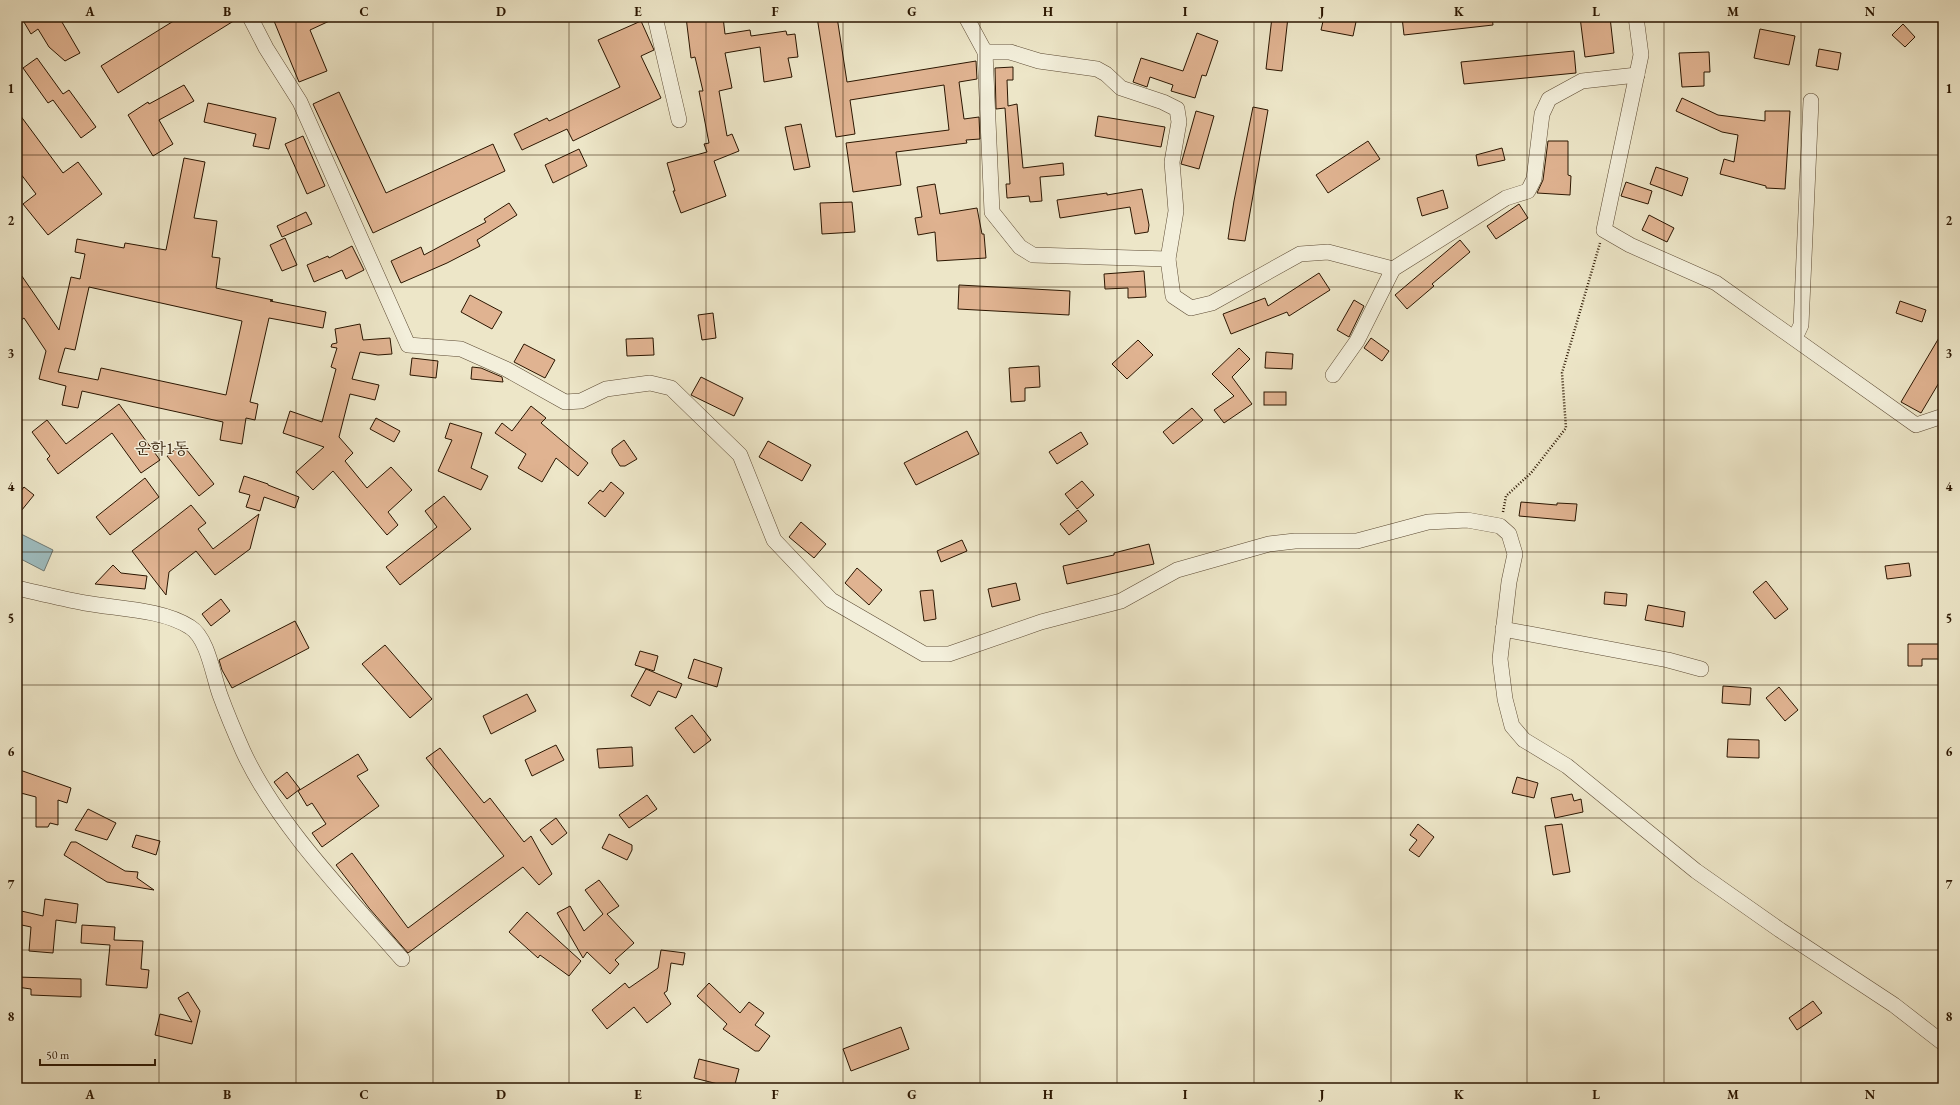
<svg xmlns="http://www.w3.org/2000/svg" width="1960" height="1105" viewBox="0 0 1960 1105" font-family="'EB Garamond','Noto Serif KR',serif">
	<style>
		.water { fill: #9ebdc0; stroke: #707a74 }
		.building { fill: #e0b391; stroke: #2b1601; fill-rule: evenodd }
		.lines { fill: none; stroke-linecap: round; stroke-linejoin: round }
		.minor-casing { stroke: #5c4a33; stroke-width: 16 }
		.path { stroke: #2b1601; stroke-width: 2.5; stroke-dasharray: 1 2; stroke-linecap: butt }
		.minor { stroke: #f3efdb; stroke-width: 15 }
		.grid { fill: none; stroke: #2b1601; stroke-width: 1; stroke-opacity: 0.55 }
		.labels { text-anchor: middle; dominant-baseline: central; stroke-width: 3; stroke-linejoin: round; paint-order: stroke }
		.quarter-label { font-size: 16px; fill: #2b1601; stroke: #f3efdb }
		.neatline { fill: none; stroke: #2b1601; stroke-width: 1.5 }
		.grid-label { font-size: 13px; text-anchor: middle; font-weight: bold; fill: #2b1601 }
	</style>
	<rect width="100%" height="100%" fill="#ede6c8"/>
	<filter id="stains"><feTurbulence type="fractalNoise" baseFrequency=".005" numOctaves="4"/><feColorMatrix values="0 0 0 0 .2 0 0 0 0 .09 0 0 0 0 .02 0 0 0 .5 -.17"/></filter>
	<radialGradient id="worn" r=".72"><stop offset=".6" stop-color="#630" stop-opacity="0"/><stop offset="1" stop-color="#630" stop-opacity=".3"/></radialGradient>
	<path class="water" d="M17,532L53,550L44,571L17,557Z"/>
	<g class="building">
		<path d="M21,17H59L80,53L65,61L49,47L38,29L31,34Z"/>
		<path d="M180,17H240L118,93L101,66Z"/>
		<path d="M286,17H338L310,30L327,71L299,82L274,21Z"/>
		<path d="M686,17H723L725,34L750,30L751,36L786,31L787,35L795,34L798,57L788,58L792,77L764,82L760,47L725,53L732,88L719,91L727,136L732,134L739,151L714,161L726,196L681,213L673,191H675L667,163L707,152L704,144L709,143L699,91H703L695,57L691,58Z"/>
		<path d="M817,17H837L847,82L976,61L977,79L959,82L964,119L979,117L980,139L966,140L967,143L896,152L901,185L853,192L846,143L949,130L944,85L850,100L855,134L836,137Z"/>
		<path d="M1272,17H1288L1282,71L1266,69Z"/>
		<path d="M1324,17H1357L1353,36L1321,30Z"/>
		<path d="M1402,17H1492L1493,25L1404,35Z"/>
		<path d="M1580,17H1610L1614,53L1585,57Z"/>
		<path d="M641,21L654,50L641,56L661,98L573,141L567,129L522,150L514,134L547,118L549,121L620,87L598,40Z"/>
		<path d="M1903,24L1915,37L1905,47L1892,35Z"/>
		<path d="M1760,29L1795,36L1789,65L1754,58Z"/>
		<path d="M1197,33L1218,41L1206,76L1202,75L1195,98L1171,91L1173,85L1150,77L1147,87L1133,82L1141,58L1183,71Z"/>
		<path d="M1819,49L1841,53L1838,70L1816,66Z"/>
		<path d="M1574,51L1576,73L1464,84L1461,62Z"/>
		<path d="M1709,52L1710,72H1704V86L1682,87L1679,53Z"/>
		<path d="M37,58L63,94L69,90L96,127L81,138L53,100L48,103L23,68Z"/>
		<path d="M1013,67V80H1007L1008,106L1017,104L1023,168L1063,163L1064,175L1040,177L1042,201L1030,202L1029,196L1007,198L1006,184H1010L1005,108L996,109L995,68Z"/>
		<path d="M184,85L194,101L159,120L173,144L153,156L128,115L148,102L149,104Z"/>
		<path d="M339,92L386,193L493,144L505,171L373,233L313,104Z"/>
		<path d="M1682,98L1718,115L1765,121V111H1790L1785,189L1766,188V186L1720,174L1724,159L1734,162L1738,135L1722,132L1676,111Z"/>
		<path d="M208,103L276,118L269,149L253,146L256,134L204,122Z"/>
		<path d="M1253,107L1268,110L1245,241L1228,239L1234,201Z"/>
		<path d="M17,111L63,173L78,162L102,194L48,235L23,204L36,194L17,169Z"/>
		<path d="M1196,111L1214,116L1199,169L1181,164Z"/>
		<path d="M1098,116L1165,127L1161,147L1095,136Z"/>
		<path d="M801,124L810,167L794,170L785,127Z"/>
		<path d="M303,136L325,186L307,194L285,144Z"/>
		<path d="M1368,141L1380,159L1328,193L1316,175Z"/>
		<path d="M1548,141H1568V175L1571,176L1570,195L1537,193L1543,180Z"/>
		<path d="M1502,148L1505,160L1478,166L1476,155Z"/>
		<path d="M579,149L587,166L553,183L545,165Z"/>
		<path d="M184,158L205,162L194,218L217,221L212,257L220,258L216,288L273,300L270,301L326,312L323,328L269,318L250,402L258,404L255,420L246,418L242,444L220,440L223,422L82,391L78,408L62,405L66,386L39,379L46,351L24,318L17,323V269L59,330L71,277L80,279L85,254L75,252L77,239L124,248L125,243L166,250ZM89,287L242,321L226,395L101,368L98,380L58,372L65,348L75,350Z"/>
		<path d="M1656,167L1688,178L1682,196L1650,184Z"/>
		<path d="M1626,182L1652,191L1648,204L1621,196Z"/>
		<path d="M935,184L940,214L977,208L982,234H984L986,258L937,261L935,232L918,235L915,218L922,217L917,187Z"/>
		<path d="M1142,189L1149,225L1148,232L1135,234L1130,207L1060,218L1057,200L1107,193V195Z"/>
		<path d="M1443,190L1448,208L1422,216L1417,198Z"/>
		<path d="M852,202L855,232L822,234L820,203Z"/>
		<path d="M509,203L517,215L477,240L480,246L447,263L401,283L391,261L421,247L424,255L486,222L484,219Z"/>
		<path d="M1519,204L1528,218L1496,239L1487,226Z"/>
		<path d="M306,212L312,224L282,237L277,226Z"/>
		<path d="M1649,215L1674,228L1667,242L1642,230Z"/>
		<path d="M285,238L297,265L282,271L270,245Z"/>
		<path d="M1460,240L1470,252L1432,284L1434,286L1407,309L1395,295Z"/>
		<path d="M352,246L364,270L346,279L342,270L314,282L307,265L328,256L329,258Z"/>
		<path d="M1144,271L1146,297L1128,298V288L1105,289L1104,274Z"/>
		<path d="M1319,273L1330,290L1289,316L1287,312L1231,334L1223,314L1265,298L1268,306Z"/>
		<path d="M959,285L1070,291L1069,315L958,309Z"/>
		<path d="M470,295L502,312L492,329L461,312Z"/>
		<path d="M1354,300L1364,306L1349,337L1337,330Z"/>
		<path d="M1900,301L1926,310L1922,322L1896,313Z"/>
		<path d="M713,313L716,338L702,340L698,315Z"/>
		<path d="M360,324L363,340L390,338L392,354L378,355L360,352L352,379L379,385L375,400L350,394L339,437L353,453L345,461L367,488L391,467L412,490L388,512L398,525L387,535L333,471L313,490L296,472L324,447L283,433L290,411L322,422L336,369L331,367L337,348L331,347L332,344L337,343L335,329Z"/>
		<path d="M1943,331V376L1921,413L1901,402Z"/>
		<path d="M653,338L654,355L627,356L626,339Z"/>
		<path d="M1371,338L1389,351L1382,361L1364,348Z"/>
		<path d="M1138,340L1153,355L1127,379L1112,364Z"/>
		<path d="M524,344L555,360L545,378L514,362Z"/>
		<path d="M1239,348L1250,359L1232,377L1252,404L1224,423L1214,410L1234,396L1212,374Z"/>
		<path d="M1266,352L1293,354L1292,369L1265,368Z"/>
		<path d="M412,358L438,361L436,378L410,375Z"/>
		<path d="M1039,366L1040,387L1025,388V401L1011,402L1009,368Z"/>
		<path d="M472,367L481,368L502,377L503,382L471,379Z"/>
		<path d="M701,377L743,398L734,416L691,395Z"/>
		<rect x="1264" y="392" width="22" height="13"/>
		<path d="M119,404L160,460L141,473L112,433L58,474L47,459L50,456L32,432L47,420L66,444Z"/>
		<path d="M531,406L546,418L541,423L588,463L578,476L556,458L542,482L518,468L526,454L495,433L502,423L512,431Z"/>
		<path d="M1192,408L1203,420L1173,444L1163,432Z"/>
		<path d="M376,418L400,431L394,442L370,429Z"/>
		<path d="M450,423L482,433L471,468L488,476L481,490L438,471L452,440L445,438Z"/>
		<path d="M967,431L979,454L916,485L904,463Z"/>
		<path d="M1081,432L1088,444L1057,464L1049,452Z"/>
		<path d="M624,440L637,459L625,466H620L612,453V449Z"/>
		<path d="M768,441L811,465L802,481L759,457Z"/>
		<path d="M182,444L214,484L199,496L167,456Z"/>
		<path d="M244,476L268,484V485L299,497L295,508L264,497L260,511L246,507L250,495L239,492Z"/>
		<path d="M145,478L159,497L110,535L96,517Z"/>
		<path d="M1082,481L1094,495L1077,509L1065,494Z"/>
		<path d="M611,482L624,493L605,517L588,503L600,490L603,492Z"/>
		<path d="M24,487L34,495L17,516V496Z"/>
		<path d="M444,496L471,529L400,585L386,567L437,527L425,511Z"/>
		<path d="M1521,502L1557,505V503L1577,504L1575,521L1519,516Z"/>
		<path d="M191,505L206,523L198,529L213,549L259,514L250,549L215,575L196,551L169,572L166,595L132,551Z"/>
		<path d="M1078,510L1087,521L1069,535L1060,524Z"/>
		<path d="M801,522L826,544L814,558L789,537Z"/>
		<path d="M962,540L967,551L941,562L937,551Z"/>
		<path d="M1149,544L1154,564L1067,584L1063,566L1114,555V553Z"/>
		<path d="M1909,563L1911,576L1887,579L1885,566Z"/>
		<path d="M113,565L121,573L147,576L145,589L95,584Z"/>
		<path d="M857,568L882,590L869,605L845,583Z"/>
		<path d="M1766,581L1788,609L1775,619L1753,592Z"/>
		<path d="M1016,583L1020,600L992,607L988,589Z"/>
		<path d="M933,590L936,619L924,621L920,591Z"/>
		<path d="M1605,592L1627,594L1626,606L1604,604Z"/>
		<path d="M221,599L230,611L211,626L202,614Z"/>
		<path d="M1648,605L1685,612L1683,627L1645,620Z"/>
		<path d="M295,621L309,648L232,688L222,670L219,660Z"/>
		<path d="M1908,644H1943V659H1922V666H1908Z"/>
		<path d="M385,645L432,699L410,718L362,664Z"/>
		<path d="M640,651L658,656L654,671L635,665Z"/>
		<path d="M694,659L722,668L717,687L688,678Z"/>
		<path d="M646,669L682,684L676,698L658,691L650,706L631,696Z"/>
		<path d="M1723,686L1751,688L1750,705L1722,703Z"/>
		<path d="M1779,687L1798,710L1785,721L1766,698Z"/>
		<path d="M527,694L536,711L491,734L483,716Z"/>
		<path d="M692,715L711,740L694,753L675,728Z"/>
		<path d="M1728,739L1759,740V758L1727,757Z"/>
		<path d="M556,745L564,760L532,776L525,760Z"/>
		<path d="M632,747L633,766L599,768L597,749Z"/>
		<path d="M440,748L484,803L490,798L524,842L531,836L552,874L539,885L523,867L408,953L369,908L336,865L352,853L408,928L504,856L426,758Z"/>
		<path d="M358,754L368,770L357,776L379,806L322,847L312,833L326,824L312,803L307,806L298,791Z"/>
		<path d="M17,769L71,788L67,803L58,800V825L50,823L48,827H36V797L17,792Z"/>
		<path d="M287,772L300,789L287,799L274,782Z"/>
		<path d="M1517,777L1538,783L1534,798L1512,793Z"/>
		<path d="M1572,794L1574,801L1581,799L1583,812L1555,818L1551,798Z"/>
		<path d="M647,795L657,809L629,828L619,815Z"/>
		<path d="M88,809L116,823L107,840L75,830Z"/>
		<path d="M556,818L567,833L552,845L540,830Z"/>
		<path d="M1418,824L1434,837L1419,857L1409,850L1417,840L1410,835Z"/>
		<path d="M1562,824L1570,872L1553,875L1545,826Z"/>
		<path d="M609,834L632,845V850L627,860L602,848Z"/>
		<path d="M136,835L160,841L156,855L132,847Z"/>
		<path d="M71,842H76L125,871L138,872L137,878L154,890L107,882L64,855Z"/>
		<path d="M599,880L619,906L607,914L634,943L615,960L619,964L610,974L587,952L583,958L557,913L570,906L584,931L603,914L585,890Z"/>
		<path d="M45,899L78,904L76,923L56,920L53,953L29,951L31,927L17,924V910L43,916Z"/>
		<path d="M527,912L581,961L569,976L540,955L538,958L509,932Z"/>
		<path d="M82,925L115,927L114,940L143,941L141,969L149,970L147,988L106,985L110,945L81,943Z"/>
		<path d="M661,950L685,953L683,965L671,963L667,991L664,993L671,1004L647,1023L634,1007L607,1029L592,1010L625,983L629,988L658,968Z"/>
		<path d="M17,977L81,979V997L31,995V989L17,987Z"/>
		<path d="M709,983L740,1013L749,1002L764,1013L755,1025L770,1036L759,1051H755L723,1029L727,1024L697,996Z"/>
		<path d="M188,992L200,1011L192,1044L155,1035L160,1014L192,1022L178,998Z"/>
		<path d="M1813,1001L1822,1013L1797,1030L1789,1018Z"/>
		<path d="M901,1027L909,1049L851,1071L843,1049Z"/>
		<path d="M699,1059L739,1069L734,1088L694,1078Z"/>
	</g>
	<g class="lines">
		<g class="minor-casing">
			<g id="minor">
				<path d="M250,17L266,48L300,102L408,345L461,349L506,369L565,402L581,401L606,389L650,383L671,388L740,455L774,540L831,600L924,654H949L1041,622L1121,601L1177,570L1269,544L1295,541H1357L1428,522L1467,520L1500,526L1509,534L1515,554L1509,582L1500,659L1505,699L1512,726L1524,740L1567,766L1696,871L1780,930L1894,1005L1943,1043"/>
				<path d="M655,17L679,120"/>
				<path d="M966,17L985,52L992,212L1020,247L1033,255L1168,259"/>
				<path d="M1636,17L1641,55L1604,230L1630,245L1716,283L1916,425L1943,416"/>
				<path d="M985,52H1010L1039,61L1097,69L1106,74L1121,88L1163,102L1177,109L1179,122L1172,162L1176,211L1168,259L1173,296L1191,308L1212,303L1300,254L1328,252L1393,269"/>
				<path d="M1795,338L1801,325L1811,101"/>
				<path d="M1333,375L1357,341L1393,269L1506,198L1528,191L1534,179L1542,114L1549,99L1582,81L1637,75"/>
				<path d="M17,588C39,593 62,599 85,603C118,609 162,609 190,627C208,638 213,676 220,695C227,714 235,733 243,751C277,825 348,897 402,959"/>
				<path d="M1503,629L1668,660L1701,669"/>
			</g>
		</g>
		<path class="path" d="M1503,512L1506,496L1531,473L1566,428L1562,373L1600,243"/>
		<use href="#minor" class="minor"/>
	</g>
	<path class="grid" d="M159,17V1088M296,17V1088M433,17V1088M569,17V1088M706,17V1088M843,17V1088M980,17V1088M1117,17V1088M1254,17V1088M1391,17V1088M1527,17V1088M1664,17V1088M1801,17V1088M17,155H1943M17,287H1943M17,420H1943M17,552H1943M17,685H1943M17,818H1943M17,950H1943"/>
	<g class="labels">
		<g class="quarter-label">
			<text x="162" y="448">운학1동</text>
		</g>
	</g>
	<rect width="1960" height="1105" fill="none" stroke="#ede6c8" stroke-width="44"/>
	<path d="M40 1059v6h115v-6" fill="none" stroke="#2b1601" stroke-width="2"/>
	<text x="46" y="1059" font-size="12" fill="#2b1601" stroke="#f3efdb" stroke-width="3" paint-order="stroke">50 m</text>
	<rect x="22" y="22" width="1916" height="1061" class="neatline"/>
	<g class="grid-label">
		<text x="90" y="16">A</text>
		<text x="227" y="16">B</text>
		<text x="364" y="16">C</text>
		<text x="501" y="16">D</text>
		<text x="638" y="16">E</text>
		<text x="775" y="16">F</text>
		<text x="912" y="16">G</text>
		<text x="1048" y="16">H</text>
		<text x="1185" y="16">I</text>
		<text x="1322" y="16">J</text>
		<text x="1459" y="16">K</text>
		<text x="1596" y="16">L</text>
		<text x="1733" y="16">M</text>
		<text x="1870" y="16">N</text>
		<text x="11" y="93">1</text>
		<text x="1949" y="93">1</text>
		<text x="11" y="225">2</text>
		<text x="1949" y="225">2</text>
		<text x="11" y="358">3</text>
		<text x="1949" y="358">3</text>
		<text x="11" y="491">4</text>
		<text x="1949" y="491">4</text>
		<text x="11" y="623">5</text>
		<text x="1949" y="623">5</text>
		<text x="11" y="756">6</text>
		<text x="1949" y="756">6</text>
		<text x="11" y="889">7</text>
		<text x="1949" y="889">7</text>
		<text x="11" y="1021">8</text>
		<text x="1949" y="1021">8</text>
		<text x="90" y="1099">A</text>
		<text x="227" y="1099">B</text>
		<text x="364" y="1099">C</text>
		<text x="501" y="1099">D</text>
		<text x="638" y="1099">E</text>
		<text x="775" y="1099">F</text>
		<text x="912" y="1099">G</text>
		<text x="1048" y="1099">H</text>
		<text x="1185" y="1099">I</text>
		<text x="1322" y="1099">J</text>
		<text x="1459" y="1099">K</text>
		<text x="1596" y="1099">L</text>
		<text x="1733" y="1099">M</text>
		<text x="1870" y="1099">N</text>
	</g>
	<rect width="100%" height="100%" filter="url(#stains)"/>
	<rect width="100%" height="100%" fill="url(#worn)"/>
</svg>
